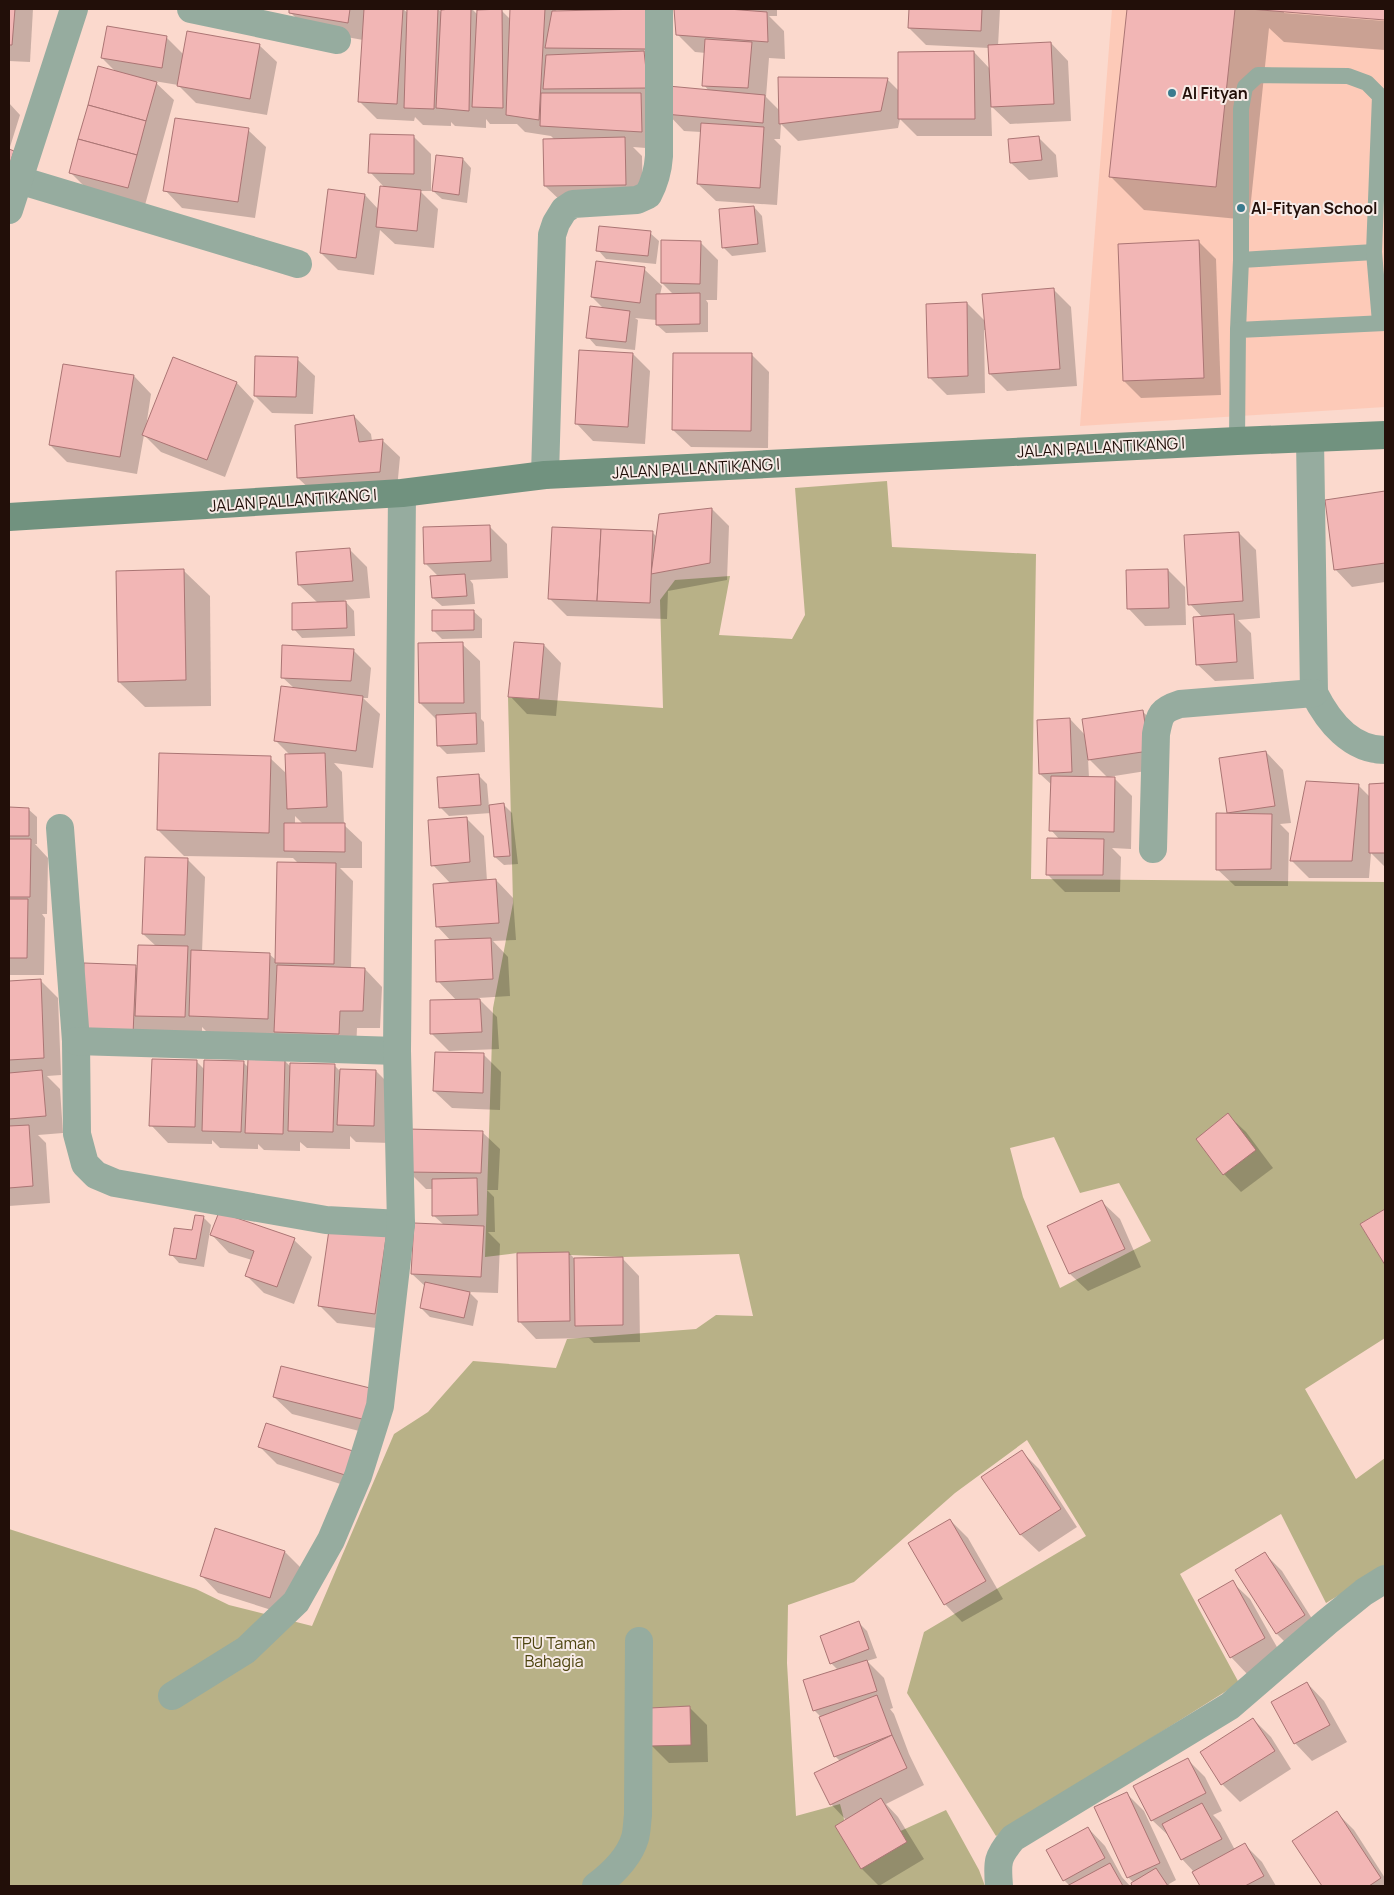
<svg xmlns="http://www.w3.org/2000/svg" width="1394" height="1895" viewBox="0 0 1394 1895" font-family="Manrope,sans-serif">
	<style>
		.built { fill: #fdcab8 }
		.green { fill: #b8b187; fill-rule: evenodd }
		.shadow { fill: #0003; fill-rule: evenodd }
		.building { fill: #f2b6b5; stroke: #ab7574 }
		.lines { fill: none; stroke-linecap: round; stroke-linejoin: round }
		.lane { stroke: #96ac9f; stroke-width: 16 }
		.street { stroke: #96ac9f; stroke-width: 28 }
		.secondary { stroke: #71927f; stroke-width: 28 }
		.poi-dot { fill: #3a7b8e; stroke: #f7ebe7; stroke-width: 2 }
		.labels { text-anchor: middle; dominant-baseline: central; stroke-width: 4; stroke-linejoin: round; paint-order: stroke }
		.poi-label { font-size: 16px; font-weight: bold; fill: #220f09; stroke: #f7ebe7; text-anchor: start }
		.street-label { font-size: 16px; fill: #220f09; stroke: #f7ebe7 }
		.park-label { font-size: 16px; fill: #4d440f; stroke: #f7ebe7 }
	</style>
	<rect width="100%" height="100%" fill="#fbd9cd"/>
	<path class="built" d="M1112,9H1385V407L1080,426Z"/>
	<path class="green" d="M887,481L892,547L1036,554L1031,879L1385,882V1209L1360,1224L1385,1265V1338L1305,1389L1356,1479L1385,1458V1567L1326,1603L1281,1514L1180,1574L1239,1683L996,1836L907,1693L924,1632L1086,1536L1027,1440L955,1493L854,1582L788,1605L787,1663L796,1816L840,1804L853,1853L946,1810L979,1870L985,1886H9V1529L196,1589L229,1605L312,1626L394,1434L428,1412L473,1361L556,1368L567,1339L696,1329L716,1315L753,1316L739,1254L623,1257L517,1253L485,1257L493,1008L513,903L508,697L663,708L660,600L675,580L730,576L719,635L792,639L805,615L795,488ZM1054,1137L1080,1193L1119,1183L1151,1241L1060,1288L1023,1197L1010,1148Z"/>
	<g class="shadow">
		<path d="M9,9H33L30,62L9,61Z"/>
		<path d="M291,9H403L409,14V9H438L442,13V11L472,9L478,15L501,10L511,20V9H554L558,12L646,11L659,149L633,147L642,156L643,202L563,203L545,186L555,140L551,136L525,132L517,124H490L486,119V128L455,126L451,122V126L423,125L415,117L414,121L377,119L359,101L363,40L308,30L290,12Z"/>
		<path d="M675,9H777V16H769L784,31L785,59L769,58L766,97L780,111L887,79L899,91L974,52L990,69L989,48L926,45L909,28L910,9H1000L998,46L1051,43L1068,61L1071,121L1010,124L991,106L992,136H917L900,119L898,128L798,141L781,124L780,139H774L781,146L777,205L716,201L698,184L701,132L684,131L667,113L709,91L704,85L706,53L695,52L678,35Z"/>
		<path d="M1128,9H1385V18L1284,11V13L1385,21V50L1284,42L1269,28L1249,220L1144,210L1110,176Z"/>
		<path d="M166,37L184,55L259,45L277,62L267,115L196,103L178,85L154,81L174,100L145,205L88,190L70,172L117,73L102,58Z"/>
		<path d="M9,103L20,115L9,150V202Z"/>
		<path d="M248,130L266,147L255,218L182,208L165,190Z"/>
		<path d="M414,137L431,154V191H420L438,209L434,248L395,244L380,230L374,275L338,270L321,253L365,195L379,210L385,188L370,172Z"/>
		<path d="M1039,138L1056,155L1058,177L1029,180L1011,163Z"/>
		<path d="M463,159L471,168L467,203L442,199L433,191Z"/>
		<path d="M754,207L762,216L766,252L732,256L723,247Z"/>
		<path d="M650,233L659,241L656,264L606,259L598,250Z"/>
		<path d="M1198,241L1216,259L1221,395L1141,398L1124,381Z"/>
		<path d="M700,242L718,260L717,300H706L708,303V332L666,333L657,325V320L635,318L638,320L635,350L596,346L588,337L604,309L592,297L644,269L662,286L660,295H674L662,283Z"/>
		<path d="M1054,290L1071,307L1077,386L1007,391L990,374L986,330H984L985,393L947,395L929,377L967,303L986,322Z"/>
		<path d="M633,354L650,371L645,444L593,441L576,423Z"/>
		<path d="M751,354L769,372L768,448L691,447L673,430Z"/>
		<path d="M173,359L237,383L254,401L225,477L161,452L144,435L137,474L67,462L50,445L64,365L134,376L151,394L146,427Z"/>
		<path d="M297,359L315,376L313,414L272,413L255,396Z"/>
		<path d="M354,416L371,434L372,441L382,440L400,457L397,489L316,495L298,478Z"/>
		<path d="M1385,493V582L1352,587L1335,569L1326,501Z"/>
		<path d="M712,509L729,526L727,580L668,591L667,619L567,616L549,598L652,532L657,537Z"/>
		<path d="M489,526L507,544L508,578L470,580L473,584L475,604L442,606L433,598L439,577L426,564Z"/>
		<path d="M1239,533L1256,550L1260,618L1238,620L1251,633L1254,679L1215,681L1197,664L1203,618L1190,604Z"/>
		<path d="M350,550L367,567L370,598L344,600L354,611L355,636L302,638L294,629L318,603L299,585Z"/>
		<path d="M1168,570L1185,587L1186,625L1145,626L1128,608Z"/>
		<path d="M184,571L210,596L211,706L145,707L119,682Z"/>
		<path d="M473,611L482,619V638L442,639L433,630Z"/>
		<path d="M462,644L480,661L481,719L484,722L485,752L447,754L438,745L437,720L420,703Z"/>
		<path d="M544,645L561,663L556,716L527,714L510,696Z"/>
		<path d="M353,650L371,668L368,698H363L380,714L373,768L334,763L342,772L344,825L362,842V868H340L353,881L351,969H365L382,987L380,1028H357L356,1051L208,1033L202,1027V1034L100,1050L135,966L138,969L156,946L143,934L188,860L205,877L202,952L269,954L276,960L298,863L293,858L184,856L158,830L270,758L287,774L290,755L275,740L294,688L282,677ZM295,816L303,824H295Z"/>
		<path d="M1142,711L1160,728L1165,768L1108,777V778L1088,758L1089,778H1114L1132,796L1131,849L1112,848L1121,857L1120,892H1065L1047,874L1060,840L1051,830L1052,785L1040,774L1070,719L1086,736Z"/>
		<path d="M1266,752L1283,770L1291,823L1280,824L1289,833L1288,886H1235L1217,869L1231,815L1228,812Z"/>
		<path d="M479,776L487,784L489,807L504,805L512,813L518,864L504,865L495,857L491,813L449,816L440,807Z"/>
		<path d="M1307,782L1358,785L1370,797V785H1385V867L1371,853L1369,878H1309L1292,861Z"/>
		<path d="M9,809H28L37,817V844H35L48,858L47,914H42L45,918L44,975H9Z"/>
		<path d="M466,818L484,836L487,881L496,880L513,898L516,940L493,941L508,957L510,996L478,998L497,1017L499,1049L449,1051L432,1034L457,1001L438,981L451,941L437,926L451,884L433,865Z"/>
		<path d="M41,981L58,998L61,1075L47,1076L60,1089L63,1133L38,1135L46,1143L50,1203L9,1206V982Z"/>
		<path d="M484,1055L501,1072L500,1110L452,1108L434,1091Z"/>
		<path d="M284,1060L291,1067L334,1065L341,1072L376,1071L393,1088L391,1143L356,1142L350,1136V1149L307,1148L300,1142V1151L264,1150L258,1144V1149L220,1148L212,1140V1144L168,1143L151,1125L197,1062L205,1070L243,1062L249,1068Z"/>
		<path d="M1228,1115L1246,1132L1273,1168L1241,1192L1224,1174L1197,1139Z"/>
		<path d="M482,1132L500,1149L498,1190H487L494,1197L495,1232H488L500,1244L498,1293L469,1292L478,1301L473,1326L430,1317L421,1308L426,1287L412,1274L444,1225L433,1215V1189H426L408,1171Z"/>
		<path d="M1102,1202L1120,1219L1141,1267L1088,1291L1070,1274Z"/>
		<path d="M1385,1210V1263L1362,1225Z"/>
		<path d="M203,1217L211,1225L204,1267L179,1263L171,1254L193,1232Z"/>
		<path d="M331,1225L403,1249L392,1330L337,1323L320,1306Z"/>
		<path d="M212,1235L294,1240L312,1257L294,1304L264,1293L246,1275L252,1260L229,1253Z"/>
		<path d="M569,1253L575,1259L622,1258L639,1276L640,1342L594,1343L589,1338L536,1339L519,1321Z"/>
		<path d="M274,1397L390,1407L383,1437L292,1414Z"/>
		<path d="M260,1447L355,1453L366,1492L277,1464Z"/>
		<path d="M1022,1452L1039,1469L1077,1527L1039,1552L1021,1535L983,1477Z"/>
		<path d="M950,1520L968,1538L1003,1599L962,1622L945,1604Z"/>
		<path d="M285,1552L302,1569L287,1615L218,1593L201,1575Z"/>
		<path d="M1265,1554L1282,1571L1321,1633L1294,1651L1277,1634L1237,1571Z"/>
		<path d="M1232,1582L1250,1599L1282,1656L1248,1675L1231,1657Z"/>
		<path d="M858,1622L867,1631L877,1658L867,1661L884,1678L893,1708L890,1709L894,1714L909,1754L924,1785L886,1804L898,1817L924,1859L879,1886L862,1869L836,1826L846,1820L831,1804L840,1761L835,1756L821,1717L814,1710L838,1670L831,1663Z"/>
		<path d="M1307,1683L1324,1701L1347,1742L1312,1761L1295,1743Z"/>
		<path d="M690,1708L707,1725L708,1762L669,1763L652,1746Z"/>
		<path d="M1253,1719L1271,1737L1291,1769L1240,1802L1222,1784Z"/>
		<path d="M1187,1759L1205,1777L1222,1811L1213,1815L1220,1822L1235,1850L1245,1845L1262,1862L1276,1886H1202L1194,1872L1182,1859L1170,1837L1152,1820Z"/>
		<path d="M1126,1793L1144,1811L1176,1880L1169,1884L1170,1886H1134L1132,1884L1134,1883L1128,1877Z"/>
		<path d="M1337,1813L1354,1830L1385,1878V1886H1323L1294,1841Z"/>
		<path d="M1088,1828L1105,1846L1122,1877L1130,1886H1070L1064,1880Z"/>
	</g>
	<g class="building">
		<path d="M9,9H15L12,45H9Z"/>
		<path d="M289,9H350L348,23L289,13Z"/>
		<path d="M364,9H403L397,104L358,102Z"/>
		<path d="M407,9H438L434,109L404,108Z"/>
		<path d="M450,9H471L469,111L436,108L441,10Z"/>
		<path d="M502,9L503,108L472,107L477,10Z"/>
		<path d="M510,9H545L539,120L506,115Z"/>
		<path d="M646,9L647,49L545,48L552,11Z"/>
		<path d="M674,9H728L767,12L768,42L676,35Z"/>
		<path d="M909,9H982L981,31L908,28Z"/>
		<path d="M1127,9H1235L1216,187L1109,177Z"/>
		<path d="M1249,9H1385V20Z"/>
		<path d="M107,26L167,36L162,68L101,58Z"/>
		<path d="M187,31L260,44L250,99L177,86Z"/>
		<path d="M705,39L752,42L748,88L702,86Z"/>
		<path d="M1051,42L1054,104L991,107L988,45Z"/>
		<path d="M644,51L648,88L543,89L546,55Z"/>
		<path d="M974,51L975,119H898V52Z"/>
		<path d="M98,66L157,82L146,121L88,105Z"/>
		<path d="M778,77L888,78L881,111L779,124Z"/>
		<path d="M668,86L765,95L763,123L665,114Z"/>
		<path d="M541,93H641L642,132L540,126Z"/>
		<path d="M88,105L146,121L137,155L78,139Z"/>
		<path d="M175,118L249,128L238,202L163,191Z"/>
		<path d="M701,123L764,127L760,188L697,184Z"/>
		<path d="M370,134L414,135V174L368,173Z"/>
		<path d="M1039,136L1042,160L1010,163L1008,139Z"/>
		<path d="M625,137L626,185L544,186L543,139Z"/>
		<path d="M78,139L137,155L128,188L69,173Z"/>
		<path d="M9,149L14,151L9,167Z"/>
		<path d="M436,155L463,158L459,195L432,191Z"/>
		<path d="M380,186L421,190L417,231L376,227Z"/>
		<path d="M328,189L365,194L356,258L320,253Z"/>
		<path d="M754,206L758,244L722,248L719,209Z"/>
		<path d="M599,226L651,231L648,256L596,251Z"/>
		<path d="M661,240L701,241L700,284L661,283Z"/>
		<path d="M1199,240L1204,378L1123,381L1118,244Z"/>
		<path d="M596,261L645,267L640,303L591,297Z"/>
		<path d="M1054,288L1060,369L989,374L982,294Z"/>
		<path d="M700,293V324L656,325V294Z"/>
		<path d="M967,302L968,376L928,378L926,304Z"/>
		<path d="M590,306L630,311L626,342L586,338Z"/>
		<path d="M579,350L633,353L628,427L575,424Z"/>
		<path d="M673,353H752L751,431L672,430Z"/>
		<path d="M255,356L298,357L296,397L254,396Z"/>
		<path d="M173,357L237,382L207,460L142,435Z"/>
		<path d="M63,364L134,375L120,457L49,445Z"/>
		<path d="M354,415L359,442L383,439L380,472L297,478L295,425Z"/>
		<path d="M1385,491V563L1334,570L1325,500Z"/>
		<path d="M712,508L710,563L651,574L659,514Z"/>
		<path d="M490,525L491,561L424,564L423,527Z"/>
		<path d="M552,527L601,529L597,601L548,599Z"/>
		<path d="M601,529L653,531L650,603L597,601Z"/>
		<path d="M1239,532L1243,601L1188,605L1184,535Z"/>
		<path d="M350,548L353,581L298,585L296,552Z"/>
		<path d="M184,569L186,680L118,682L116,571Z"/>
		<path d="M1168,569L1169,608L1127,609L1126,570Z"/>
		<path d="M465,574L467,596L432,598L430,576Z"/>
		<path d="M346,601L347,628L292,630V603Z"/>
		<path d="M432,610H474V630L432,631Z"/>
		<path d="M1234,614L1237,662L1196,665L1193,617Z"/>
		<path d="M463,642L464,703H419L418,643Z"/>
		<path d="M514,642L544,644L539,699L508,697Z"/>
		<path d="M282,645L354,649L351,681L281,678Z"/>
		<path d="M281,686L363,696L356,751L274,741Z"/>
		<path d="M1143,710L1149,751L1088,760L1082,719Z"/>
		<path d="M476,713L477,744L437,746L436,715Z"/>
		<path d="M1070,718L1072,772L1039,774L1037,720Z"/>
		<path d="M1266,751L1275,806L1227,813L1219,758Z"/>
		<path d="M159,753L271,756L269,833L157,830Z"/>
		<path d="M325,753L327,807L287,809L285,754Z"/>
		<path d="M479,774L481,805L439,808L437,777Z"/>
		<path d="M1051,776L1115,777L1114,832L1049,831Z"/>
		<path d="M1306,781L1359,784L1352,861H1290Z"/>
		<path d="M1385,783V853H1369V784Z"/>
		<path d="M504,803L510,856L494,857L489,805Z"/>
		<path d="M9,807L29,808V836H9Z"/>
		<path d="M1216,813L1272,814L1271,869L1216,870Z"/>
		<path d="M467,817L470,862L431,866L428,820Z"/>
		<path d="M284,823H345V852L284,851Z"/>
		<path d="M1047,838L1104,839L1103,875H1046Z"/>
		<path d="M9,839H31L30,897H9Z"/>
		<path d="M145,857L188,858L185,935L142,934Z"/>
		<path d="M277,862L336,863L334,964L275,963Z"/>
		<path d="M496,879L499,923L436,927L433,884Z"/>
		<path d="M9,899H28L27,958H9Z"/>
		<path d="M491,938L493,979L436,982L435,940Z"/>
		<path d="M138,945L188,946L185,1017L135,1016Z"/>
		<path d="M191,950L270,953L268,1019L189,1016Z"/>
		<path d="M84,963L136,965L133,1035L81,1033Z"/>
		<path d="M277,965L365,968L363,1011H340L339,1034L274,1032Z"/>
		<path d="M41,979L44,1058L9,1060V981Z"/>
		<path d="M480,999L482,1032L430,1034V1000Z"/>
		<path d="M435,1052L484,1053L483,1093L433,1091Z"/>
		<path d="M152,1059L197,1060L195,1127L149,1126Z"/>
		<path d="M248,1059H285L283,1134L245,1133Z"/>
		<path d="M204,1060L244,1061L241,1132L202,1131Z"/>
		<path d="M290,1063L335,1064L333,1132L288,1131Z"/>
		<path d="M340,1069L376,1070L374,1126L337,1125Z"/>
		<path d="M42,1070L46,1116L9,1119V1073Z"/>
		<path d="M1228,1113L1256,1150L1223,1175L1196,1139Z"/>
		<path d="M29,1125L33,1186L9,1188V1126Z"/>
		<path d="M408,1129L483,1131L481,1173L407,1172Z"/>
		<path d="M477,1178L478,1215L432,1216V1179Z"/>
		<path d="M1102,1200L1125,1249L1069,1274L1047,1226Z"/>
		<path d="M1385,1209V1265L1360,1224Z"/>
		<path d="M219,1212L295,1238L277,1287L245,1276L254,1251L210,1235Z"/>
		<path d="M195,1215L204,1216L196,1259L169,1255L174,1228L192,1230Z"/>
		<path d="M330,1223L387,1231L375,1314L318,1306Z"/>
		<path d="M414,1223L484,1226L481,1277L411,1274Z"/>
		<path d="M569,1252L570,1321L518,1322L517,1253Z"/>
		<path d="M623,1257V1325L575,1326L574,1258Z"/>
		<path d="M425,1282L470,1292L464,1318L420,1308Z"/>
		<path d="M281,1366L374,1389L366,1420L273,1397Z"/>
		<path d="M266,1423L356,1452L348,1476L258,1447Z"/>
		<path d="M1022,1450L1061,1509L1020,1535L981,1477Z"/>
		<path d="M950,1519L986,1581L944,1605L908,1543Z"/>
		<path d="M215,1528L285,1551L270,1598L200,1576Z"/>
		<path d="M1265,1552L1305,1615L1276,1634L1235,1570Z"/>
		<path d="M1233,1580L1265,1638L1230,1658L1198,1600Z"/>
		<path d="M859,1621L869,1649L830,1664L820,1636Z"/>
		<path d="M867,1660L877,1691L813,1711L803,1680Z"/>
		<path d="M1307,1682L1330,1725L1294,1744L1271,1702Z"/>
		<path d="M877,1695L892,1735L834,1757L819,1717Z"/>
		<path d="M690,1706L691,1745L650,1746V1708Z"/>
		<path d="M1253,1718L1275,1751L1221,1785L1200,1752Z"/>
		<path d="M892,1735L907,1768L830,1805L814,1773Z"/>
		<path d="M1188,1758L1206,1793L1151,1821L1133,1786Z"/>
		<path d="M1127,1792L1160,1863L1127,1878L1094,1807Z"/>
		<path d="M881,1798L907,1842L861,1869L835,1826Z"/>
		<path d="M1202,1803L1222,1839L1181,1860L1162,1824Z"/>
		<path d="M1337,1811L1381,1878L1369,1886H1322L1292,1841Z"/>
		<path d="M1088,1827L1105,1858L1063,1881L1046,1850Z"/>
		<path d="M1245,1843L1264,1876L1245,1886H1200L1192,1872Z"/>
		<path d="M1110,1863L1123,1886H1067Z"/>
		<path d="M1156,1868L1168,1886H1132L1131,1883Z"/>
	</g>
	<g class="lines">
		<g class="lane">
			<path d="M1241,260L1374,252"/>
			<path d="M1238,330L1241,260V109L1245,87L1258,75L1348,76L1367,83L1380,96L1374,252L1380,322"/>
			<path d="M1237,441L1238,330L1385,323"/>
		</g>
		<g class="street">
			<path d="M191,9L337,40"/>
			<path d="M19,180L298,264"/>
			<path d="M9,210L74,9"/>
			<path d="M1310,439L1314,693C1328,721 1351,750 1385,750"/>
			<path d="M545,475L552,235L556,223L564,210L573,204L637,200L648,195C655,182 658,171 659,156V9"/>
			<path d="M60,828L76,1041L77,1134L85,1164L96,1175L115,1183L326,1220L401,1224"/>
			<path d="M1153,849L1156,734C1160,714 1161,710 1180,704L1314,693"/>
			<path d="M76,1041L397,1051"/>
			<path d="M172,1696L246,1650L296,1602L331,1540L358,1476L380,1406L401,1224L397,1051L402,493"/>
			<path d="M596,1886C612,1874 629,1858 635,1838C637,1831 637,1822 638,1815L639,1641"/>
			<path d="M999,1886C997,1862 997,1857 1013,1838L1230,1706L1327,1622L1364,1592L1385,1579"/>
		</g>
		<path class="secondary" d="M9,517L402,493L545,475L1237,441L1385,435"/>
	</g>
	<g class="poi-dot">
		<circle cx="1172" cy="93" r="5"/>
		<circle cx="1241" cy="208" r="5"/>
	</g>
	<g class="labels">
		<g class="poi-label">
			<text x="1182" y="93">Al Fityan</text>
			<text x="1251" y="208">Al-Fityan School</text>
		</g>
		<g class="street-label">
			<text transform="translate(1101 447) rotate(-3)">JALAN PALLANTIKANG I</text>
			<text transform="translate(696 468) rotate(-3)">JALAN PALLANTIKANG I</text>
			<text transform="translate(293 500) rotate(-4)">JALAN PALLANTIKANG I</text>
		</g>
		<g class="park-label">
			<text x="554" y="1643">TPU Taman<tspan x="554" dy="18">Bahagia</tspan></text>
		</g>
	</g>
	<rect width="1394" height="1895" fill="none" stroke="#220f09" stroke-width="20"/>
</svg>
